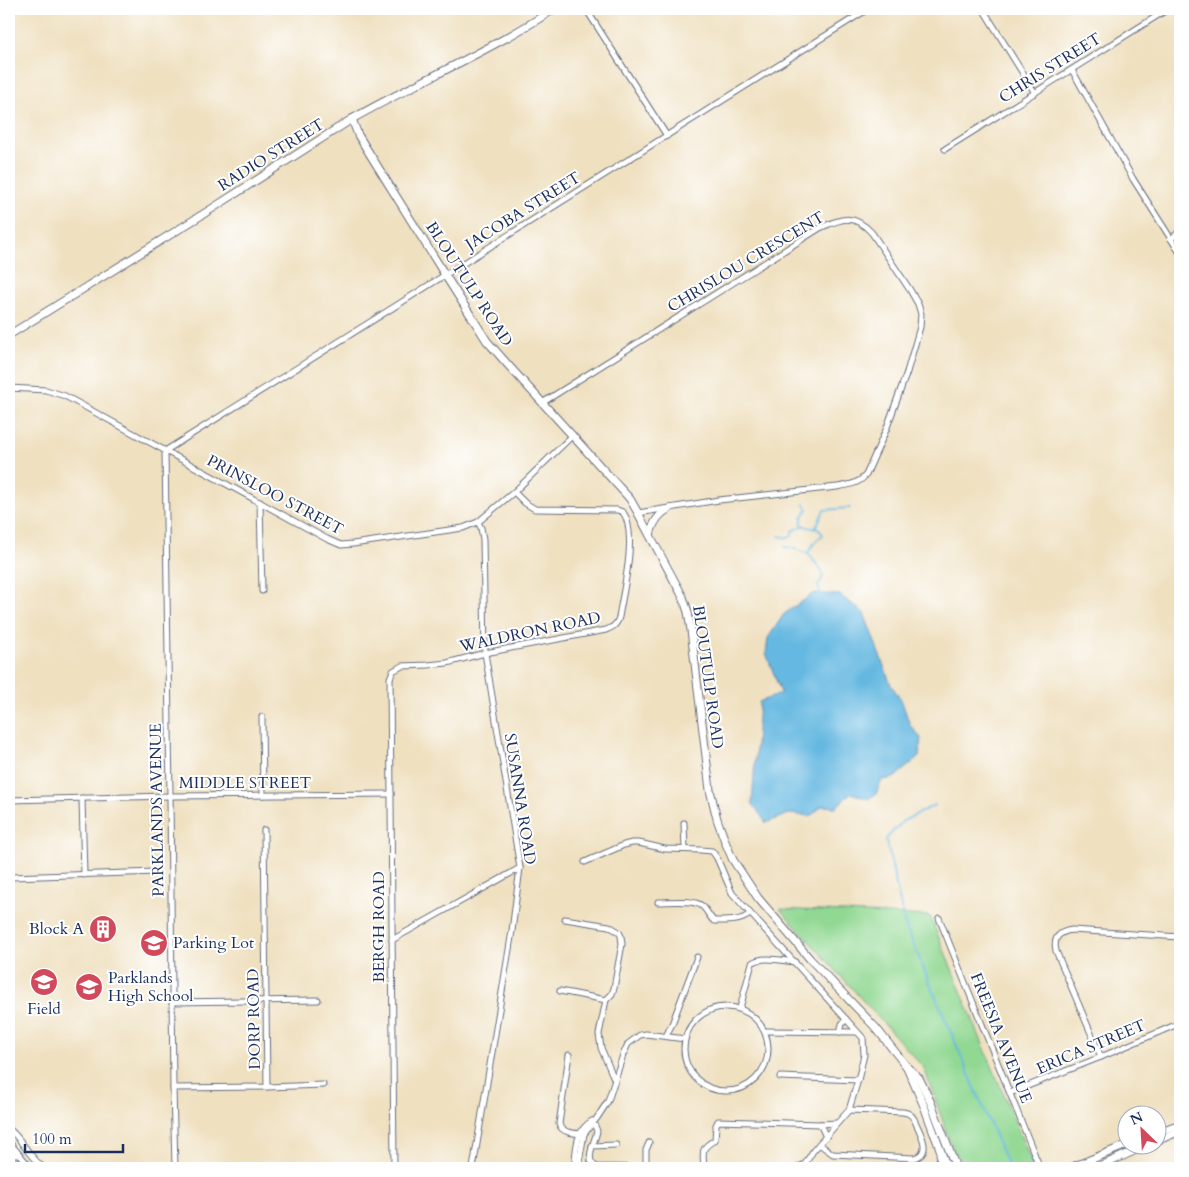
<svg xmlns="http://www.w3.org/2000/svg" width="1189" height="1177" viewBox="0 0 1189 1177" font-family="Cardo,serif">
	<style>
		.green { fill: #91d892; stroke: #568478 }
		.water { fill: #65b8e1; stroke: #4074a0 }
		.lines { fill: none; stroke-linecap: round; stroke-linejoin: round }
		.stream { stroke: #65b8e1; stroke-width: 2 }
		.street-casing { stroke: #656d80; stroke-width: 7 }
		.secondary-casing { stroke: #656d80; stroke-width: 9 }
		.street { stroke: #fff; stroke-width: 5 }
		.secondary { stroke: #fff; stroke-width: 7 }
		.labels { text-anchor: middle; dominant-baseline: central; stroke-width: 4; stroke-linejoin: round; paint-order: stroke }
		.street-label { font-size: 16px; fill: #1b2f5e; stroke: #fff }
		.poi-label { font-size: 16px; fill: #1b2f5e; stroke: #fff; text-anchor: start }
	</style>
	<rect width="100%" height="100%" fill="#fff"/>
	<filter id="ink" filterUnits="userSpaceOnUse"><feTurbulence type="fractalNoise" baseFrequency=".02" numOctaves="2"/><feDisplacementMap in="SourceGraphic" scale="10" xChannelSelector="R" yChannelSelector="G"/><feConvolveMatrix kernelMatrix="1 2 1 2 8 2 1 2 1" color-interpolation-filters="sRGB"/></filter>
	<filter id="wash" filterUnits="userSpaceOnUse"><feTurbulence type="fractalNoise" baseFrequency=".0096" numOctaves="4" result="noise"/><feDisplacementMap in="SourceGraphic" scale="20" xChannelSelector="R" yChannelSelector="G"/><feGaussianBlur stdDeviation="1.12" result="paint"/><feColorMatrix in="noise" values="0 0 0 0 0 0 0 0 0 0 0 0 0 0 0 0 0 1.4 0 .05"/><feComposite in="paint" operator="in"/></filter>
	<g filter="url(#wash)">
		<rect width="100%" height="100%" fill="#efe0c0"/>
		<path class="green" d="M780,909L930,916L1034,1168H969L953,1150L924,1068Z"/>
		<path class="water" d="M814,593L840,595L864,613L891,685L901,699L910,725L921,738L919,757L894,778L882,780L876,794L868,799L851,793L836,807L822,806L811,816L789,814L766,823L752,803L759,702L781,693L766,653L768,638L784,614Z"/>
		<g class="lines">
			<g class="stream">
				<path d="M804,504L808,509C807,511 805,513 804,515C796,528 810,527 817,529C821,530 821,532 823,535C816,539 812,546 808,553C814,562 820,566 823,577L818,586L821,594"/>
				<path d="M815,529L824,510L850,508"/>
				<path d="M779,536L789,538L792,535V531L803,526"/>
				<path d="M785,547L793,548L808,554"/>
				<path d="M935,805L903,821L886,839L905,925L1009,1168"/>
			</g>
		</g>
	</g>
	<g filter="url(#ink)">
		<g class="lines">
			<g class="street-casing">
				<g id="street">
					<path d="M586,9L667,136"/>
					<path d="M983,9L1035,93"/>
					<path d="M1072,70L1133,179L1180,253"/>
					<path d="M945,149L1168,9"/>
					<path d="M1171,239L1180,231"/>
					<path d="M9,388L46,390L65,396L327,539L341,545L353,544L463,528L478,522L514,492L572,436"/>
					<path d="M542,403L820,228C842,218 854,213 872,233L910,290L918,304L921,314L920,327L907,372L886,430L866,475C858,484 849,485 837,487L719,500L638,513"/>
					<path d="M260,502L262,591"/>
					<path d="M262,717L263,795"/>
					<path d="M82,798L84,875"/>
					<path d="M9,800L170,796L391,794"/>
					<path d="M684,823L685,849"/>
					<path d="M264,830L267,1087"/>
					<path d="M585,862L624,845L632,843H639L665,849L701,850L712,851L717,858L732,893L740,902L863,1038L864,1055L858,1080L849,1110L813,1151L805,1164L797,1168"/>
					<path d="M11,877L157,872"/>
					<path d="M658,902C669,902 694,899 702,906C707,910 709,917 714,921C727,921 740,922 750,914"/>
					<path d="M939,918L1040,1168"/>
					<path d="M565,919L609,926L619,932L621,936L622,944L614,988L612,994L606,1000L599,1034L601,1048L615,1081"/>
					<path d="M392,940L520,868"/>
					<path d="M560,991L606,1000"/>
					<path d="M172,1002L318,1000"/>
					<circle cx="726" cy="1049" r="42"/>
					<path d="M740,1008L752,963C762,955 783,961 795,962"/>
					<path d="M765,1031L857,1032"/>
					<path d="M840,1032L842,1024L846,1019"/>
					<path d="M666,1036L672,1024L697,957"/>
					<path d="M569,1055L559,1124C563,1134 575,1133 584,1134"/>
					<path d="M1101,1057L1056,951C1053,937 1059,932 1072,930L1180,937"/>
					<path d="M780,1077L858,1080"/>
					<path d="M173,1088L267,1087L323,1085"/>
					<path d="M1010,1093L1101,1057L1180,1023"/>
					<path d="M591,1123L595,1126L597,1131C595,1142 583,1161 597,1167L663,1168"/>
					<path d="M820,1124L826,1137"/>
					<path d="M9,1129C23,1140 29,1158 44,1168"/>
					<path d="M9,1142L31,1168"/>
					<path d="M819,1144L833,1154L914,1158C934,1153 919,1131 914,1119C911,1114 908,1113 903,1112L849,1110"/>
					<path d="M592,1146L616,1145"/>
					<path d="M9,1155H19"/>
					<path d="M175,1168L173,1088L170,796L165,451L868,9"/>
					<path d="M394,1168L390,678L393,671L402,666L428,665L447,663L485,653L606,630C613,627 617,625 619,617C623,592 638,533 623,512L617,510L535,509L525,503L514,492"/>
					<path d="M473,1168L512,931L520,868L485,653L483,539L481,528L478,522"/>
					<path d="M574,1168C577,1150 574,1132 592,1121"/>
					<path d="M578,1168L584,1134L597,1118L608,1101L623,1055L628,1044L640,1035L646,1034L685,1039"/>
					<path d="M646,1168V1150L649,1143"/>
					<path d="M704,1168C703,1152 700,1148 715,1140L716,1125L718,1121L820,1124L837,1123"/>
				</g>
			</g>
			<g class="secondary-casing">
				<g id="secondary">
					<path d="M352,119L358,135L445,275L487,341L509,366L620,488L630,499L638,513L683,597L688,612L691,630L710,790L717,819L726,844L733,860L758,898L810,959L876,1028L907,1067L919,1078L931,1103L956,1168"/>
					<path d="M9,335L213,208L352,119C419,81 490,51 554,9"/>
					<path d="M650,535C653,523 658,514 669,509"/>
					<path d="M907,1067L924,1106L947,1168"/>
					<path d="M1156,1133L1180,1124"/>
					<path d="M1156,1141L1180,1131"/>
					<path d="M937,1168L941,1158L940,1154"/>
					<path d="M1070,1168L1129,1144"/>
					<path d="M1097,1168L1149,1144"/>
				</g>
			</g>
			<use href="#street" class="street"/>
			<use href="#secondary" class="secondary"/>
		</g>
	</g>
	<defs>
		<g id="building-disc" transform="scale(1.4375)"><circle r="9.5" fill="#d1495b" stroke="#fff"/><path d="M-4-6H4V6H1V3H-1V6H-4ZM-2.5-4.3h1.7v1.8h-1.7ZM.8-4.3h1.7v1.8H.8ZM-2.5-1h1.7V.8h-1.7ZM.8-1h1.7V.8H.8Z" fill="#fff"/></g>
		<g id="school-disc" transform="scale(1.4375)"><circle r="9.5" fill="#d1495b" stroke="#fff"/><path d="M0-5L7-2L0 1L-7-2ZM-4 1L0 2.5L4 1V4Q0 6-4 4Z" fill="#fff"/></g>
	</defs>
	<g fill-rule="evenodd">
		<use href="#building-disc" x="103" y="929"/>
		<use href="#school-disc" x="154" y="943"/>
		<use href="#school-disc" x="44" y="982"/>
		<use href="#school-disc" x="89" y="987"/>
	</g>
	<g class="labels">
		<g class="street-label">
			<text transform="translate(1050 68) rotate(-32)">CHRIS STREET</text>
			<text transform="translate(271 155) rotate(-32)">RADIO STREET</text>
			<text transform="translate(523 211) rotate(-32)">JACOBA STREET</text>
			<text transform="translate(746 262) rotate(-31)">CHRISLOU CRESCENT</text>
			<text transform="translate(469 284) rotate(57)">BLOUTULP ROAD</text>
			<text transform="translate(275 495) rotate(28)">PRINSLOO STREET</text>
			<text transform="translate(530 632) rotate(-12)">WALDRON ROAD</text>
			<text transform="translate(708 677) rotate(82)">BLOUTULP ROAD</text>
			<text x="245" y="783">MIDDLE STREET</text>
			<text transform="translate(520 799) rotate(81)">SUSANNA ROAD</text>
			<text transform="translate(157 810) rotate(-91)">PARKLANDS AVENUE</text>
			<text transform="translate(379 927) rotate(-90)">BERGH ROAD</text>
			<text transform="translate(254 1019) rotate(-91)">DORP ROAD</text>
			<text transform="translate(1001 1038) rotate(68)">FREESIA AVENUE</text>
			<text transform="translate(1091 1047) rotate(-23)">ERICA STREET</text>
		</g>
		<g class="poi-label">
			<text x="84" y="929" text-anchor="end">Block A</text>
			<text x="173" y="943">Parking Lot</text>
			<text x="108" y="978">Parklands<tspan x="108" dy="18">High School</tspan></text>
			<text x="44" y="1009" text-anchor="middle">Field</text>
		</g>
	</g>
	<rect width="1189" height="1177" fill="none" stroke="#fff" stroke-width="30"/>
	<g transform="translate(1142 1130) rotate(335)"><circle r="24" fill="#ffffff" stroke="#a4acbf"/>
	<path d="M0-4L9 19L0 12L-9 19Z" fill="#d1495b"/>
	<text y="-8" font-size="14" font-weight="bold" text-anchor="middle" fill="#1b2f5e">N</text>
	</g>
	<path d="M25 1144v8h98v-8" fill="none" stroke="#1b2f5e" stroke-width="2.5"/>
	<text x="32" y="1144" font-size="15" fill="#1b2f5e" stroke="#ffffff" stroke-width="4" paint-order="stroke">100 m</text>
</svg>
